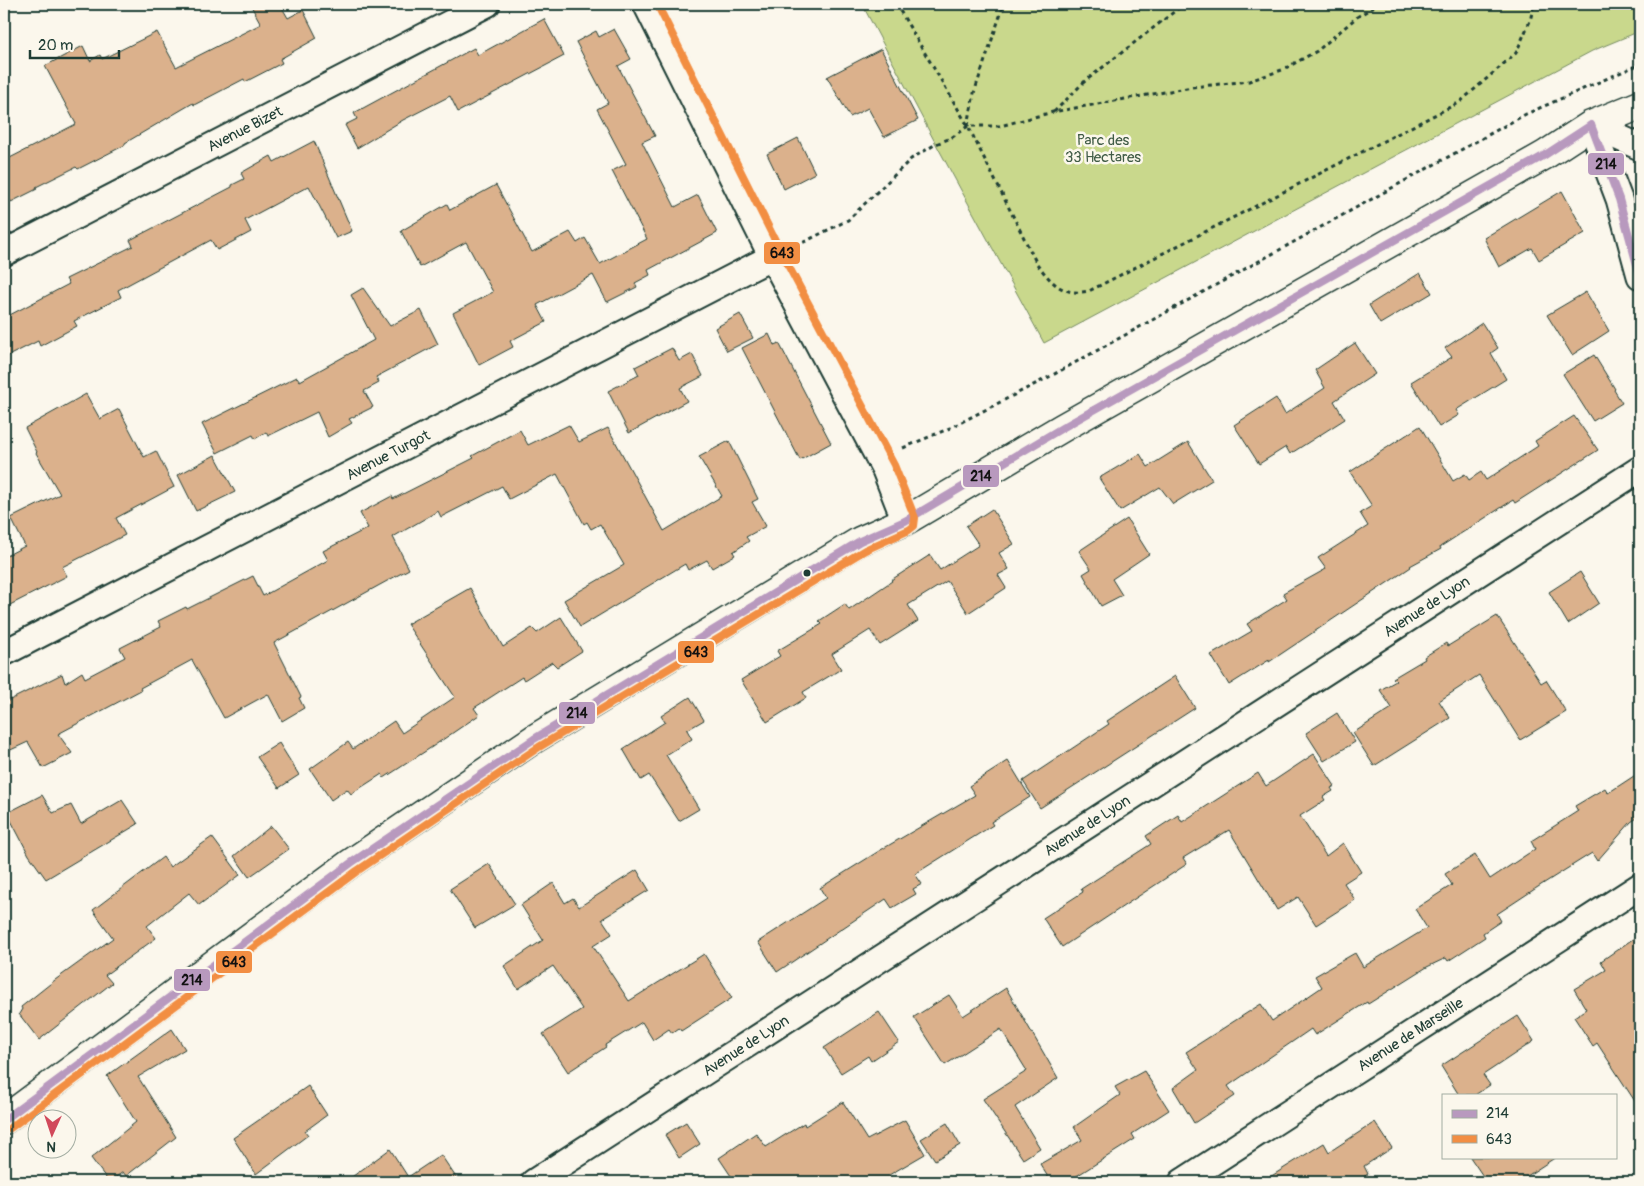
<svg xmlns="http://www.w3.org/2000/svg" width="1644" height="1186" viewBox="0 0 1644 1186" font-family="Pangolin,sans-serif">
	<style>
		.green { fill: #c9d88c; stroke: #748a60 }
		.building { fill: #dbb18c; stroke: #1f3d34 }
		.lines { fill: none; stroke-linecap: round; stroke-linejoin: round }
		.minor-casing { stroke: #1f3d34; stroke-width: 29 }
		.secondary-casing { stroke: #1f3d34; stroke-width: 31 }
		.path { stroke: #1f3d34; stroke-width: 3; stroke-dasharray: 4 4; stroke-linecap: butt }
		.minor { stroke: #fbf7ec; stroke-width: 25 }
		.secondary { stroke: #fbf7ec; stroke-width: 28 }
		.bus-1-casing { stroke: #fbf7ec; stroke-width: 11 }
		.bus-2-casing { stroke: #fbf7ec; stroke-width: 11 }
		.bus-1 { stroke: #b899be; stroke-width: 8 }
		.bus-2 { stroke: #f28e43; stroke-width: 8 }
		.bus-dot { fill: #1f3d34; stroke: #fbf7ec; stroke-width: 2 }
		.labels { text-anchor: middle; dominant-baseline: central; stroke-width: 5; stroke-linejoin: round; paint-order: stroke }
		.street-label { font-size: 15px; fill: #1f3d34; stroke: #fbf7ec }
		.park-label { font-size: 15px; fill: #415c46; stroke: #fbf7ec }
		.line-badge { stroke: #fbf7ec; stroke-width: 2 }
		.pale-badge-label { font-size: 14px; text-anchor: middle; font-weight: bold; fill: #111 }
	</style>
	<rect width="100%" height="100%" fill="#fbf7ec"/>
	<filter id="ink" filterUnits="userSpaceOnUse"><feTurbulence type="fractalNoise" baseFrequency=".02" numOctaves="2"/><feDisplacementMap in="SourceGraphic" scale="10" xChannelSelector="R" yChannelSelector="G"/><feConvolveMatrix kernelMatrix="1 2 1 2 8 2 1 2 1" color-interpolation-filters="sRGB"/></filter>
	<g filter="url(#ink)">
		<path class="green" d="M862,4H1640V31L1592,51L1044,343L936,144Z"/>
		<g class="building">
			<path d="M250,4H280L288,18L303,10L317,38L280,59L282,63L245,82L244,79L194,105L193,103L125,143V145L78,169L76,167L36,187L37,189L11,202L4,188V161L76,124L45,66L83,46L90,61L100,55L102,59L157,32L176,67L261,24Z"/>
			<path d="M544,19L564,56L458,112L450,96L403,120L357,148L345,125L357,119L354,113L474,48L478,55Z"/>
			<path d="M614,29L631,59L618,66L655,136L642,142L675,207L698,195L717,233L648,270L650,275L635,283L637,287L607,302L593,275L537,305L546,322L510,341L513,347L479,365L453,313L493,292L466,242L420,267L401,231L447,204L450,210L496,185L532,252L570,232L577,243L585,238L600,264L647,239L612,171L626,164L597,109L608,103L576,42L596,31L599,37Z"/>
			<path d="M881,49L918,120L884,137L868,108L850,117L827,77Z"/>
			<path d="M798,138L815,173L784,189L767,154Z"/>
			<path d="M314,141L352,231L336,238L309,186L245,220L251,232L217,250L211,240L118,290L121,297L74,321L77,326L40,346L38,341L4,358V318L69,284L66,279L133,246L130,240L232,187V185L244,179L241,173L271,156L274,162Z"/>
			<path d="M1562,191L1585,233L1539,260L1532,248L1499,267L1484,238Z"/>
			<path d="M1420,273L1432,293L1380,324L1369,305Z"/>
			<path d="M363,288L390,326L421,310L438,344L376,377L379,383L364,391L373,407L349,419L352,423L328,437L317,412L268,436L266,432L255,439L253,435L217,453L202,424L297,377L300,381L374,340L351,295Z"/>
			<path d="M1586,292L1609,331L1572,355L1547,315Z"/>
			<path d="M740,314L753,338L727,351L715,328Z"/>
			<path d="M1482,323L1498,348L1491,353L1506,379L1456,410L1459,415L1439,427L1411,382L1452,357L1445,348Z"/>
			<path d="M769,334L774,345L779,343L831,443L800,460L742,348Z"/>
			<path d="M1355,343L1375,374L1334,401L1345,419L1290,454L1286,447L1259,464L1234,425L1276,398L1285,414L1325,388L1315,370Z"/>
			<path d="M672,348L679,361L692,354L703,376L680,388L687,401L629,433L608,391L639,375L635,367Z"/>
			<path d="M1594,355L1615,389L1614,390L1622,403L1593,421L1563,374Z"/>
			<path d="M86,394L100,419L119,409L144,457L156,451L174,487L116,518L125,535L62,567L67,576L4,608V557L25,546L11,518L60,494L36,453L37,452L25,428Z"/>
			<path d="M1574,416L1598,450L1515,503L1513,500L1440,547L1441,549L1410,566L1411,567L1269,662V660L1229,685L1211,655L1252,631L1247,624L1287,599L1283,593L1326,569L1318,558L1368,526L1360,513L1372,506L1350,472L1420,426L1453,481L1465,474L1469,480L1481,472L1486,480L1538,446L1535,441Z"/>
			<path d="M569,425L579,442L608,428L664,531L722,496L699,457L729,441L758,499L752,502L766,526L746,537L749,541L733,552L735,555L712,568L707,560L688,570L685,564L580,627L564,600L624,565L600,524L591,529L587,522L584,524L557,474L509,499L502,486L441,517L438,511L393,537L409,569L274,643L301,697L299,698L304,708L282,721L268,694L224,718L192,660L140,688L141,690L58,734L72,753L43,768L28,742L4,753V703L62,674L65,683L82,672L85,678L125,657L120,648L161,627L158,621L186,607L187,609L253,576L263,596L328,560L323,551L368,528L360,513L392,496L393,499L474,458L472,456L520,430L528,445Z"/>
			<path d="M1188,442L1212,480L1173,504L1160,487L1120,511L1099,478L1140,454L1148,467Z"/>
			<path d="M215,455L235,492L196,511L178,475Z"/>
			<path d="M992,509L1014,544L999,553L1009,569L998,575L1006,588L968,613L947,581L908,605L918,621L880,645L870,630L832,654L841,669L803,692L806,698L767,722L741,680L780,656L777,651L822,624L819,621L845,604L849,610L892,581L891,580L930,555L940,570L979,545L966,526Z"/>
			<path d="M1127,519L1149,554L1112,579L1122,595L1101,606L1083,574L1091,569L1079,551Z"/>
			<path d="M1580,572L1599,603L1568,624L1549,592Z"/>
			<path d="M470,588L503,647L532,628L537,633L561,617L582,651L557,667L552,662L524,680L522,677L474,708L479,715L432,747L384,778L382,774L351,794L347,789L331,800L310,769L348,742L353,749L394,721L402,733L455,697L407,624Z"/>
			<path d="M1497,616L1541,683L1546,680L1566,712L1520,740L1479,675L1439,701L1450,718L1374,766L1353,733L1392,708L1380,690L1396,681L1393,678L1425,659L1424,657L1446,643L1448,646Z"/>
			<path d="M1175,676L1195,708L1040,808L1023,781L1109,724L1107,721Z"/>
			<path d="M690,697L704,720L687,730L692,739L666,755L699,809L679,821L649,775L641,780L623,749L665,722L661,716Z"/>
			<path d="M1337,713L1355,742L1324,761L1306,733Z"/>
			<path d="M279,743L299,775L279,788L257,757Z"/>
			<path d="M1314,754L1335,786L1331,788L1333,791L1323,797L1325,800L1300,816L1326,856L1343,843L1361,872L1344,883L1355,900L1316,925L1298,897L1277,910L1229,830L1183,858L1187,864L1062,947L1043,918L1083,892L1081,889L1151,844L1146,836L1178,815L1182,822L1258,773L1266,786Z"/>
			<path d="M1008,761L1030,797L991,822L993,825L915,874L922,884L913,889L916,894L892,908L886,899L777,972L758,942L826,898L820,888L879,851L975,795L969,786Z"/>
			<path d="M1640,772V816L1631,822L1597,861L1592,853L1541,885L1497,914L1501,921L1483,933L1485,937L1448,961L1446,958L1427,967L1368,1004L1367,1002L1315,1035L1311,1029L1228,1086L1235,1096L1194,1123L1173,1088L1198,1070L1186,1052L1261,1004L1272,1021L1322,987L1315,976L1355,953L1363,967L1427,928L1415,909L1452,885L1445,874L1475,855L1490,879L1535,849L1531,841L1578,811L1575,806L1605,788L1608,793Z"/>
			<path d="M42,795L53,813L71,805L81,824L122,800L138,824L46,879L29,855L7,813Z"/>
			<path d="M271,826L289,849L249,877L234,856Z"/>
			<path d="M212,837L240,875L199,905L189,893L147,926L156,938L105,975L112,983L39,1040L19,1014L22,1009L21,1007L55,980L113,938L93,910L163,857L170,867Z"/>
			<path d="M489,864L515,904L475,928L450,889Z"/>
			<path d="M637,870L649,890L602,919L612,934L593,946L629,1001L704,954L732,998L681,1031L679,1028L672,1033L669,1029L653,1040L642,1022L605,1045L606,1047L568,1072L543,1034L582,1009L553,966L518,989L504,966L543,940L521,905L553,883L565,903L573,898L579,907Z"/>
			<path d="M1640,934V1109L1597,1043L1593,1046L1574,1017L1586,1009L1574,989L1606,970L1601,961Z"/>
			<path d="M1006,988L1058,1078L1015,1107L1040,1148L1023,1159L983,1099L1027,1071L1001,1029L945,1065L914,1017L949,995L963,1016Z"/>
			<path d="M879,1012L899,1042L871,1061L868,1056L841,1073L824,1048Z"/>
			<path d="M1518,1016L1534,1041L1483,1075L1490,1085L1475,1095H1459L1441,1066Z"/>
			<path d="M172,1029L185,1049L138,1077L176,1137L126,1176L123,1172L109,1182L91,1158L136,1122L107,1076Z"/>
			<path d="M1144,1071L1169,1110L1132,1134L1135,1139L1067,1182H1051L1040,1164L1082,1140L1074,1127L1120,1095L1115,1087Z"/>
			<path d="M308,1086L327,1115L305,1131L308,1135L256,1174L233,1138Z"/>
			<path d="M843,1102L867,1140L905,1120L925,1154L889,1175L893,1182H735L719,1158L756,1133L766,1147L804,1123L805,1126Z"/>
			<path d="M686,1122L700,1144L679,1158L665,1135Z"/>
			<path d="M1375,1122L1392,1148L1364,1166L1368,1174L1355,1182H1262L1324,1143L1329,1152Z"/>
			<path d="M947,1123L960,1145L935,1160L921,1139Z"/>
			<path d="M390,1149L408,1177L441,1155L459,1182H345Z"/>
			<path d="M1470,1157H1556L1518,1182H1487Z"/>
		</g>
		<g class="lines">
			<g class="minor-casing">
				<g id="minor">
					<path d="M646,4L772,257L885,470L905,521"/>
					<path d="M1591,125L1619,199L1640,276"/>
					<path d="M1591,125L1640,147"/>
					<path id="s1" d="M4,253L487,4"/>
					<path id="s2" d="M4,653L772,257"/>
					<path id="s3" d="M534,1182L1640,469"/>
					<path id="s4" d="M1182,1182L1640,886"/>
				</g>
			</g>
			<g class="secondary-casing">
				<path id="secondary" d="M4,1120L253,935L351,863L441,802L534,739L860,541L905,521L1062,428L1545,155L1591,125L1640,105"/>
			</g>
			<g class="path">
				<path d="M896,4L968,126L1037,264C1053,284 1062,296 1089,291L1460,102L1516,53L1530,21L1534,4"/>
				<path d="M1054,112L1084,82L1184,4"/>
				<path d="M968,126L974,93L1004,4"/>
				<path d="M796,246L848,220L911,159L936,144L951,138L968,126H1000L1053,112L1192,87L1249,81L1282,70L1317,51L1357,17L1378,4"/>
				<path d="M903,448L950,428L1049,377L1526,114L1640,64"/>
			</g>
			<use href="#minor" class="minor"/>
			<use href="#secondary" class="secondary"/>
			<g class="bus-1-casing">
				<g id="bus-1">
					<path d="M1591,125L1619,199L1640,276"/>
					<path d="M4,1120L351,863L534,739L860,541L905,521L1062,428L1545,155L1591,125"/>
				</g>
			</g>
			<g class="bus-2-casing">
				<path id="bus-2" d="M10,1128L357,871L539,747L865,550L909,530L914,526L915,518L894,465L781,252L657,4"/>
			</g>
			<use href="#bus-1" class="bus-1"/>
			<use href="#bus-2" class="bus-2"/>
		</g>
	</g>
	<circle class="bus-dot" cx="807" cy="573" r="4.5"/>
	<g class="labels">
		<g class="street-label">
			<text stroke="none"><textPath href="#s1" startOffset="271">Avenue Bizet</textPath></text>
			<text stroke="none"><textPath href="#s2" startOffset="432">Avenue Turgot</textPath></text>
			<text stroke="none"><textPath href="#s3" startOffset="1062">Avenue de Lyon</textPath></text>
			<text stroke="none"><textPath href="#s3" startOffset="658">Avenue de Lyon</textPath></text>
			<text stroke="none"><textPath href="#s4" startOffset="272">Avenue de Marseille</textPath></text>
			<text stroke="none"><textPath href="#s3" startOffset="252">Avenue de Lyon</textPath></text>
		</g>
		<g class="park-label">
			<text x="1103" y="140">Parc des<tspan x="1103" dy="17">33 Hectares</tspan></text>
		</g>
	</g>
	<g class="line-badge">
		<rect x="1587" y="152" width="38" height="24" rx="5" fill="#b899be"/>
		<rect x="763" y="241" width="38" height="24" rx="5" fill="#f28e43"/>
		<rect x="962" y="464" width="38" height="24" rx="5" fill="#b899be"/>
		<rect x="677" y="640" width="38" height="24" rx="5" fill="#f28e43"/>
		<rect x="558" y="701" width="38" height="24" rx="5" fill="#b899be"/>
		<rect x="215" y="950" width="38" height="24" rx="5" fill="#f28e43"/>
		<rect x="173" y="968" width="38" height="24" rx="5" fill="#b899be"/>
	</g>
	<g class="pale-badge-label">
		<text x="1606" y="169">214</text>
		<text x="782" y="258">643</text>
		<text x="981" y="481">214</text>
		<text x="696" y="657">643</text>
		<text x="577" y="718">214</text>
		<text x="234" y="967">643</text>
		<text x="192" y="985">214</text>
	</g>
	<rect width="1644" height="1186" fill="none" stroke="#fbf7ec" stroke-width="20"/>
	<rect x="10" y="10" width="1624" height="1166" fill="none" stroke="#1f3d34" stroke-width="2" filter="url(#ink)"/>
	<rect x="1442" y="1094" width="175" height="65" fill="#fbf7ec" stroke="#a3ada2"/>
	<rect x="1452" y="1110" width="25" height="8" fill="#b899be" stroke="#a3ada2"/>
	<text x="1486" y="1118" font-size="15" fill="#1f3d34">214</text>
	<rect x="1452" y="1135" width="25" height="8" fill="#f28e43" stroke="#a3ada2"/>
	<text x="1486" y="1144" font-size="15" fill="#1f3d34">643</text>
	<g transform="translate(52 1134) rotate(183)"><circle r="24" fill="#fbf7ec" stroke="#a3ada2"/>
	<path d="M0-4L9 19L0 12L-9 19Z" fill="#d1495b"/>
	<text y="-8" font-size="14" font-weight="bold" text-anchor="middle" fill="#1f3d34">N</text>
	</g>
	<path d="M30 50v8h89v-8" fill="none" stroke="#1f3d34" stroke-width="2.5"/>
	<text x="38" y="50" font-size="15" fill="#1f3d34" stroke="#fbf7ec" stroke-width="4" paint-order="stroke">20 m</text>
</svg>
